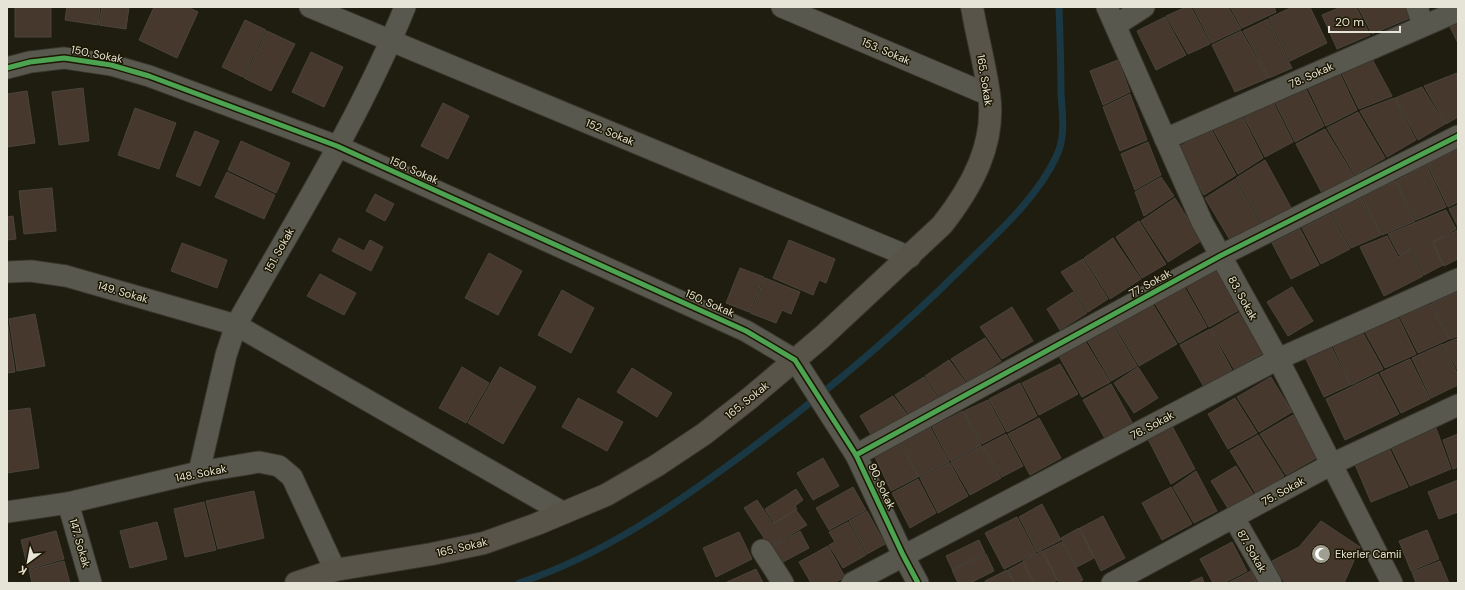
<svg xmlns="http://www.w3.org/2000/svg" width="1465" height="590" viewBox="0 0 1465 590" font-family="'DM Sans',sans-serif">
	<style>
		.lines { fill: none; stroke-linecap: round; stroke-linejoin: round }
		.stream { stroke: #1a3844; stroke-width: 7 }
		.building { fill: #47382e; stroke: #4a443c }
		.minor-casing { stroke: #39372f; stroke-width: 23 }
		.secondary-casing { stroke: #39372f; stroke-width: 24 }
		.minor { stroke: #59584e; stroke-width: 21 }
		.secondary { stroke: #59544a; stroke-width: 22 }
		.cycleway-casing { stroke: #1c1702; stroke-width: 8 }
		.cycleway { stroke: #4ca352; stroke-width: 5 }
		.labels { text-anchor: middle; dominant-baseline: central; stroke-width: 3; stroke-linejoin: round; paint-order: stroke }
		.street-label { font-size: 11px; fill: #e6e4d6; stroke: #1c1702 }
		.poi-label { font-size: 11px; fill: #e6e4d6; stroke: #1c1702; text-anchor: start }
	</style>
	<rect width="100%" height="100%" fill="#1f1d0f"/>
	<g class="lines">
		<path class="stream" d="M519,583C606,554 676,504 749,450C824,394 896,334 962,268C996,234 1037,199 1057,155C1066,135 1062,113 1061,92C1061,64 1060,35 1059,7"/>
	</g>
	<g class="building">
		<rect x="15" y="7" width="36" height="30"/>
		<path d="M67,7H100L98,25L65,20Z"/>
		<path d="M102,7H129L126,29L99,25Z"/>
		<path d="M154,7H188L198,12L177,58L139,40Z"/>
		<path d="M1186,7H1191L1210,44L1188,54L1166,16Z"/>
		<path d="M1193,7H1228L1241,29L1211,43Z"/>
		<path d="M1230,7H1274L1276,12L1242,28Z"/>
		<path d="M1292,7H1310L1327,43L1290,61L1269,18Z"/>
		<path d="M1341,7H1356L1370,35L1337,49L1322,15Z"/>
		<path d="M1358,7H1414L1417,15L1372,34Z"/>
		<path d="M1165,17L1186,55L1156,70L1137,31Z"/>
		<path d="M1268,19L1292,68L1269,78L1243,31Z"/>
		<path d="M245,20L266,30L243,77L222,67Z"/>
		<path d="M1458,24V43L1450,27Z"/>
		<path d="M267,31L295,44L271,91L244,78Z"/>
		<path d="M1241,31L1268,78L1235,92L1212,45Z"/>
		<path d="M311,52L343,67L324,107L292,92Z"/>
		<path d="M1372,59L1392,96L1359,109L1341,72Z"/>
		<path d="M1118,60L1130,92L1103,105L1090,71Z"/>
		<path d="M1339,72L1357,110L1326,126L1307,86Z"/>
		<path d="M1457,73L1458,117L1446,124L1424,86Z"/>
		<path d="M1305,87L1324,126L1295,142L1274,100Z"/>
		<path d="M1422,87L1445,124L1418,140L1395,98Z"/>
		<path d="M83,88L89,141L59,145L52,92Z"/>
		<path d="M27,91L35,143L7,147V94Z"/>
		<path d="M1130,94L1147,140L1120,151L1103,107Z"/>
		<path d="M1394,98L1416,140L1387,157L1360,111Z"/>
		<path d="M1272,100L1293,142L1265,157L1242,113Z"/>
		<path d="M443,103L469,116L448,159L421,146Z"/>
		<path d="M135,108L176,123L159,169L118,155Z"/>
		<path d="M1358,112L1385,158L1355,175L1327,128Z"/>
		<path d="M1241,114L1263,158L1238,174L1213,129Z"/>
		<path d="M1211,129L1236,175L1204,195L1177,148Z"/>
		<path d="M1325,129L1354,176L1323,195L1296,144Z"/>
		<path d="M195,131L219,141L200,186L176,176Z"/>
		<path d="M241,141L290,163L276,193L228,170Z"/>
		<path d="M1148,142L1161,175L1135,190L1121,154Z"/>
		<path d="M1458,149V202L1448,207L1427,164Z"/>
		<path d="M1265,160L1293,211L1264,228L1236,178Z"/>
		<path d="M1426,165L1446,207L1416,220L1396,181Z"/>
		<path d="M227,172L275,195L264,219L215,197Z"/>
		<path d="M1161,177L1174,196L1144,216L1135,192Z"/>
		<path d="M1235,179L1263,229L1233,245L1205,198Z"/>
		<path d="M1395,181L1415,221L1382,235L1362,197Z"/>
		<path d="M52,188L56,231L24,234L19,191Z"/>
		<path d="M375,194L394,204L385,221L366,211Z"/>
		<path d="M1175,198L1201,241L1168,262L1141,221Z"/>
		<path d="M1361,198L1381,235L1351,248L1331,213Z"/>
		<path d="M1458,205V227L1449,209Z"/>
		<path d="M1446,210L1456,229L1432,242L1443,265L1424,275L1411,249L1399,255L1388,234Z"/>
		<path d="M1330,214L1350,249L1321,264L1302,228Z"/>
		<path d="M13,216L16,239L7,240V217Z"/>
		<path d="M1139,221L1166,264L1142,278L1116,237Z"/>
		<path d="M1300,229L1319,265L1291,279L1272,243Z"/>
		<path d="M1458,230V259L1444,266L1433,242Z"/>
		<path d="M1387,236L1398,257L1410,250L1423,276L1384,296L1360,247Z"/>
		<path d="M339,238L364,251L370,240L383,247L371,271L332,251Z"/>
		<path d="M1113,238L1141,279L1110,299L1084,258Z"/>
		<path d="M789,240L835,259L826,283L819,280L813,295L773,278Z"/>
		<path d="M182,243L227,260L217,288L171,271Z"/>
		<path d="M489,253L522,271L498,315L465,298Z"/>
		<path d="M1083,259L1108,299L1088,312L1061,272Z"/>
		<path d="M1214,267L1239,310L1209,327L1185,284Z"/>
		<path d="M740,268L764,277L749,312L726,303Z"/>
		<path d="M320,274L356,293L344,315L307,296Z"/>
		<path d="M765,278L800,292L791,314L782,310L776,323L750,313Z"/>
		<path d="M1183,285L1207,327L1179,343L1154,302Z"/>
		<path d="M1292,287L1313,321L1288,336L1267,302Z"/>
		<path d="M562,290L594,308L571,353L538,335Z"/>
		<path d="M1073,292L1087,313L1060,330L1047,309Z"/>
		<path d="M1458,292V336L1450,339L1432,303Z"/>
		<path d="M1152,303L1177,344L1139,366L1114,324Z"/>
		<path d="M1431,304L1449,339L1418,353L1400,317Z"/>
		<path d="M1012,307L1033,341L1002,359L980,327Z"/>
		<path d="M1240,312L1263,353L1234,369L1211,329Z"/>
		<path d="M35,314L45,366L17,371L9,319Z"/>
		<path d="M1398,317L1416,354L1385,368L1365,332Z"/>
		<path d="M7,319L15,372L7,373Z"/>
		<path d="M1113,325L1137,366L1111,381L1087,340Z"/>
		<path d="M1210,329L1232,370L1204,387L1180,345Z"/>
		<path d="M1363,333L1383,369L1351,385L1333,346Z"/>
		<path d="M985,338L1001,361L967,382L951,359Z"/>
		<path d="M1458,338V371L1444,344Z"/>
		<path d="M1085,341L1110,382L1082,397L1059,356Z"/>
		<path d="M1443,344L1458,375V385L1431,398L1412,358Z"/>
		<path d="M1331,346L1350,385L1324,397L1305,357Z"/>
		<path d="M1410,359L1430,399L1401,413L1380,373Z"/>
		<path d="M949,360L966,383L940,398L925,376Z"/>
		<path d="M1060,364L1078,394L1039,415L1022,383Z"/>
		<path d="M462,367L489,383L466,423L439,408Z"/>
		<path d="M500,367L536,387L503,444L468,423Z"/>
		<path d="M1138,367L1158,398L1134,413L1114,383Z"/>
		<path d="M632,368L672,393L657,417L617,392Z"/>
		<path d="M1378,374L1399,414L1345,440L1326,399Z"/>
		<path d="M924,377L939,399L911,417L895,395Z"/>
		<path d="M1271,377L1292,412L1259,432L1237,397Z"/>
		<path d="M1020,383L1037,416L1007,432L989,399Z"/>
		<path d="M1111,384L1134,426L1107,442L1083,400Z"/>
		<path d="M893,396L910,418L874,440L860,416Z"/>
		<path d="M578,398L623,422L607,451L562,427Z"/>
		<path d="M1235,398L1257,433L1228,449L1208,414Z"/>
		<path d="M988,400L1005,432L982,444L964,411Z"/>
		<path d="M30,408L39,468L7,473V411Z"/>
		<path d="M963,411L981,445L950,461L932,427Z"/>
		<path d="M1293,415L1318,457L1286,475L1260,434Z"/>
		<path d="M1039,418L1061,458L1030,475L1008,434Z"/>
		<path d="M1172,426L1195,469L1171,484L1148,439Z"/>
		<path d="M930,427L949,462L919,477L901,441Z"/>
		<path d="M1436,428L1451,469L1410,486L1391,447Z"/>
		<path d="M1006,434L1023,466L1002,477L983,446Z"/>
		<path d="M1458,434V467L1453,469L1443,440Z"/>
		<path d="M1258,435L1284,476L1256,494L1230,451Z"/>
		<path d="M900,442L918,477L891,491L874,455Z"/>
		<path d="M982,446L1001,478L970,495L951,462Z"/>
		<path d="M1389,448L1408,487L1371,502L1354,462Z"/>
		<path d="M823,458L839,486L813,500L797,473Z"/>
		<path d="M950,463L968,496L938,513L920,478Z"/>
		<path d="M1236,466L1254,495L1229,510L1211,481Z"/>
		<path d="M1196,471L1217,511L1194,523L1173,487Z"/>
		<path d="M918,479L936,513L910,528L892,493Z"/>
		<path d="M1458,480V512L1439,519L1428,492Z"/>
		<path d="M853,487L866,510L829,530L816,508Z"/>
		<path d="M1171,487L1192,524L1162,540L1142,503Z"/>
		<path d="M796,489L803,500L795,506L797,509L774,523L765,509Z"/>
		<path d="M254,491L264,538L218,549L206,501Z"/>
		<path d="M757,500L773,524L796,510L807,525L770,547L744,508Z"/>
		<path d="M204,502L216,550L185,557L174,509Z"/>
		<path d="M1042,504L1061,540L1037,552L1019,517Z"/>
		<path d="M867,511L885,544L867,554L849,521Z"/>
		<path d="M1103,516L1125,558L1101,571L1080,528Z"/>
		<path d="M1017,517L1036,553L1004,569L985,533Z"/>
		<path d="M1321,521L1360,547L1344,583H1285L1272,561L1299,547Z"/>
		<path d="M157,522L167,559L130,568L120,531Z"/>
		<path d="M848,522L866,555L843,568L829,545L835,542L829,532Z"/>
		<path d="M1079,528L1094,558L1077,567L1061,538Z"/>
		<path d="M1427,530L1439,559L1411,571L1399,541Z"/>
		<path d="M56,531L64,559L28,569L21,540Z"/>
		<path d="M800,531L809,548L781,563L770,548Z"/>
		<path d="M739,532L752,559L716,577L703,548Z"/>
		<path d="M979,540L985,553L952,569L946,556Z"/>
		<path d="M1062,542L1083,580L1077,583H1059L1043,551Z"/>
		<path d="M1232,542L1247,571L1224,583H1213L1200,559Z"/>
		<path d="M828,546L845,577L834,583H811L799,562Z"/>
		<path d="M1042,551L1057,580L1052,583H1034L1023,561Z"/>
		<path d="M986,554L994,571L970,583H958L952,570Z"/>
		<path d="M64,561L70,583H32L29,570Z"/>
		<path d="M1440,561L1449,583H1416L1412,572Z"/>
		<path d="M1023,562L1033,583H1015L1008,570Z"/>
		<path d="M756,569L763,583H725Z"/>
		<path d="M1007,570L1014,583H986L985,581Z"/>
		<path d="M1251,571L1257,583H1228Z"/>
		<path d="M1202,577L1204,583H1188Z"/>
	</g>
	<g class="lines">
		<g class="minor-casing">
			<g id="minor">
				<path d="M310,7L910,257"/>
				<path d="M782,7L989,95"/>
				<path d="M1107,7L1202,222L1278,359L1392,583"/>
				<path d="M1417,7L1423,25"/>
				<path d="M1116,25L1144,7"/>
				<path d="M7,68L30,62L64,58L111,65L149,76L337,146L746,331L795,360L856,455L903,555L918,583"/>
				<path d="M1165,139L1458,11"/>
				<path d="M7,272L31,271L66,276L236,325L564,513"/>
				<path d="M856,455L1220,256L1458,136"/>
				<path d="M199,472L226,355L236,325C295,221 360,118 405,7"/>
				<path d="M68,503L91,583"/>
				<path d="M7,512L68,503L199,472L259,462L279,466L292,477L335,570"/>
				<path d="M1234,518L1271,583"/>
				<path d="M762,550L783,583"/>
				<path d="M852,583L1278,359L1458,279"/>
				<path d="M1112,583L1332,464L1458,405"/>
			</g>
		</g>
		<g class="secondary-casing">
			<path id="secondary" d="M296,583L335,570L432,554L484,543L537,524L606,495L656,466L704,434L750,398L822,337L942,225C972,187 996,143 989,94C985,65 977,36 972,7"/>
		</g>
		<use href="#minor" class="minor"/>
		<use href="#secondary" class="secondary"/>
		<g class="cycleway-casing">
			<g id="cycleway">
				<path d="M7,68L30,62L64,58L111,65L149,76L337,146L746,331L795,360L856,455L903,555L918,583"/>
				<path d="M856,455L1220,256L1458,136"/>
			</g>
		</g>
		<use href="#cycleway" class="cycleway"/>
	</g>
	<defs>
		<g id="mosque-disc" transform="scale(1)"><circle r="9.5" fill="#a09e90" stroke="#1c1702"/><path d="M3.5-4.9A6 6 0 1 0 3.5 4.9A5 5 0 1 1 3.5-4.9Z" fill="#fff"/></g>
	</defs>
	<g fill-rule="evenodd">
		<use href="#mosque-disc" x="1321" y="554"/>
	</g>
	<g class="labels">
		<g class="street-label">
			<text transform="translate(886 51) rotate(23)">153. Sokak</text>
			<text transform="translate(97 54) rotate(11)">150. Sokak</text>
			<text transform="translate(1311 75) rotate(-24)">78. Sokak</text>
			<text transform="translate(985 80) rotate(81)">165. Sokak</text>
			<text transform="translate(610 132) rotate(23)">152. Sokak</text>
			<text transform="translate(414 170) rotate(24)">150. Sokak</text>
			<text transform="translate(279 250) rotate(-61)">151. Sokak</text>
			<text transform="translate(1150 283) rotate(-29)">77. Sokak</text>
			<text transform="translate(123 292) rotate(16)">149. Sokak</text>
			<text transform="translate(1243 298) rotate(61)">83. Sokak</text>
			<text transform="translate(710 303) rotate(24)">150. Sokak</text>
			<text transform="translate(747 400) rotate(-39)">165. Sokak</text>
			<text transform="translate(1152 425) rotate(-28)">76. Sokak</text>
			<text transform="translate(201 473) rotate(-11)">148. Sokak</text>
			<text transform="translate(882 486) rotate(65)">90. Sokak</text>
			<text transform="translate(1283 491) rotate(-29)">75. Sokak</text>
			<text transform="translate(80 543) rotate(74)">147. Sokak</text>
			<text transform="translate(462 547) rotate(-13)">165. Sokak</text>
			<text transform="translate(1252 551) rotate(60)">87. Sokak</text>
		</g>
		<g class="poi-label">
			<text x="1335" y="554">Ekerler Camii</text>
		</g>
	</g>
	<rect width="1465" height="590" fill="none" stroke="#e6e4d6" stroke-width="16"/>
	<g transform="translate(28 562) rotate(212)" stroke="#1c1702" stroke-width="3" paint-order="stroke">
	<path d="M0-3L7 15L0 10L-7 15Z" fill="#e6e4d6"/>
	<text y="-6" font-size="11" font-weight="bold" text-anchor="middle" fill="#e6e4d6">K</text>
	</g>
	<path d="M1329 26v6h71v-6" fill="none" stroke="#e6e4d6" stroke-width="2"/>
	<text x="1335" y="26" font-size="12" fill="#e6e4d6" stroke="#1c1702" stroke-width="3" paint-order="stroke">20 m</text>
</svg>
